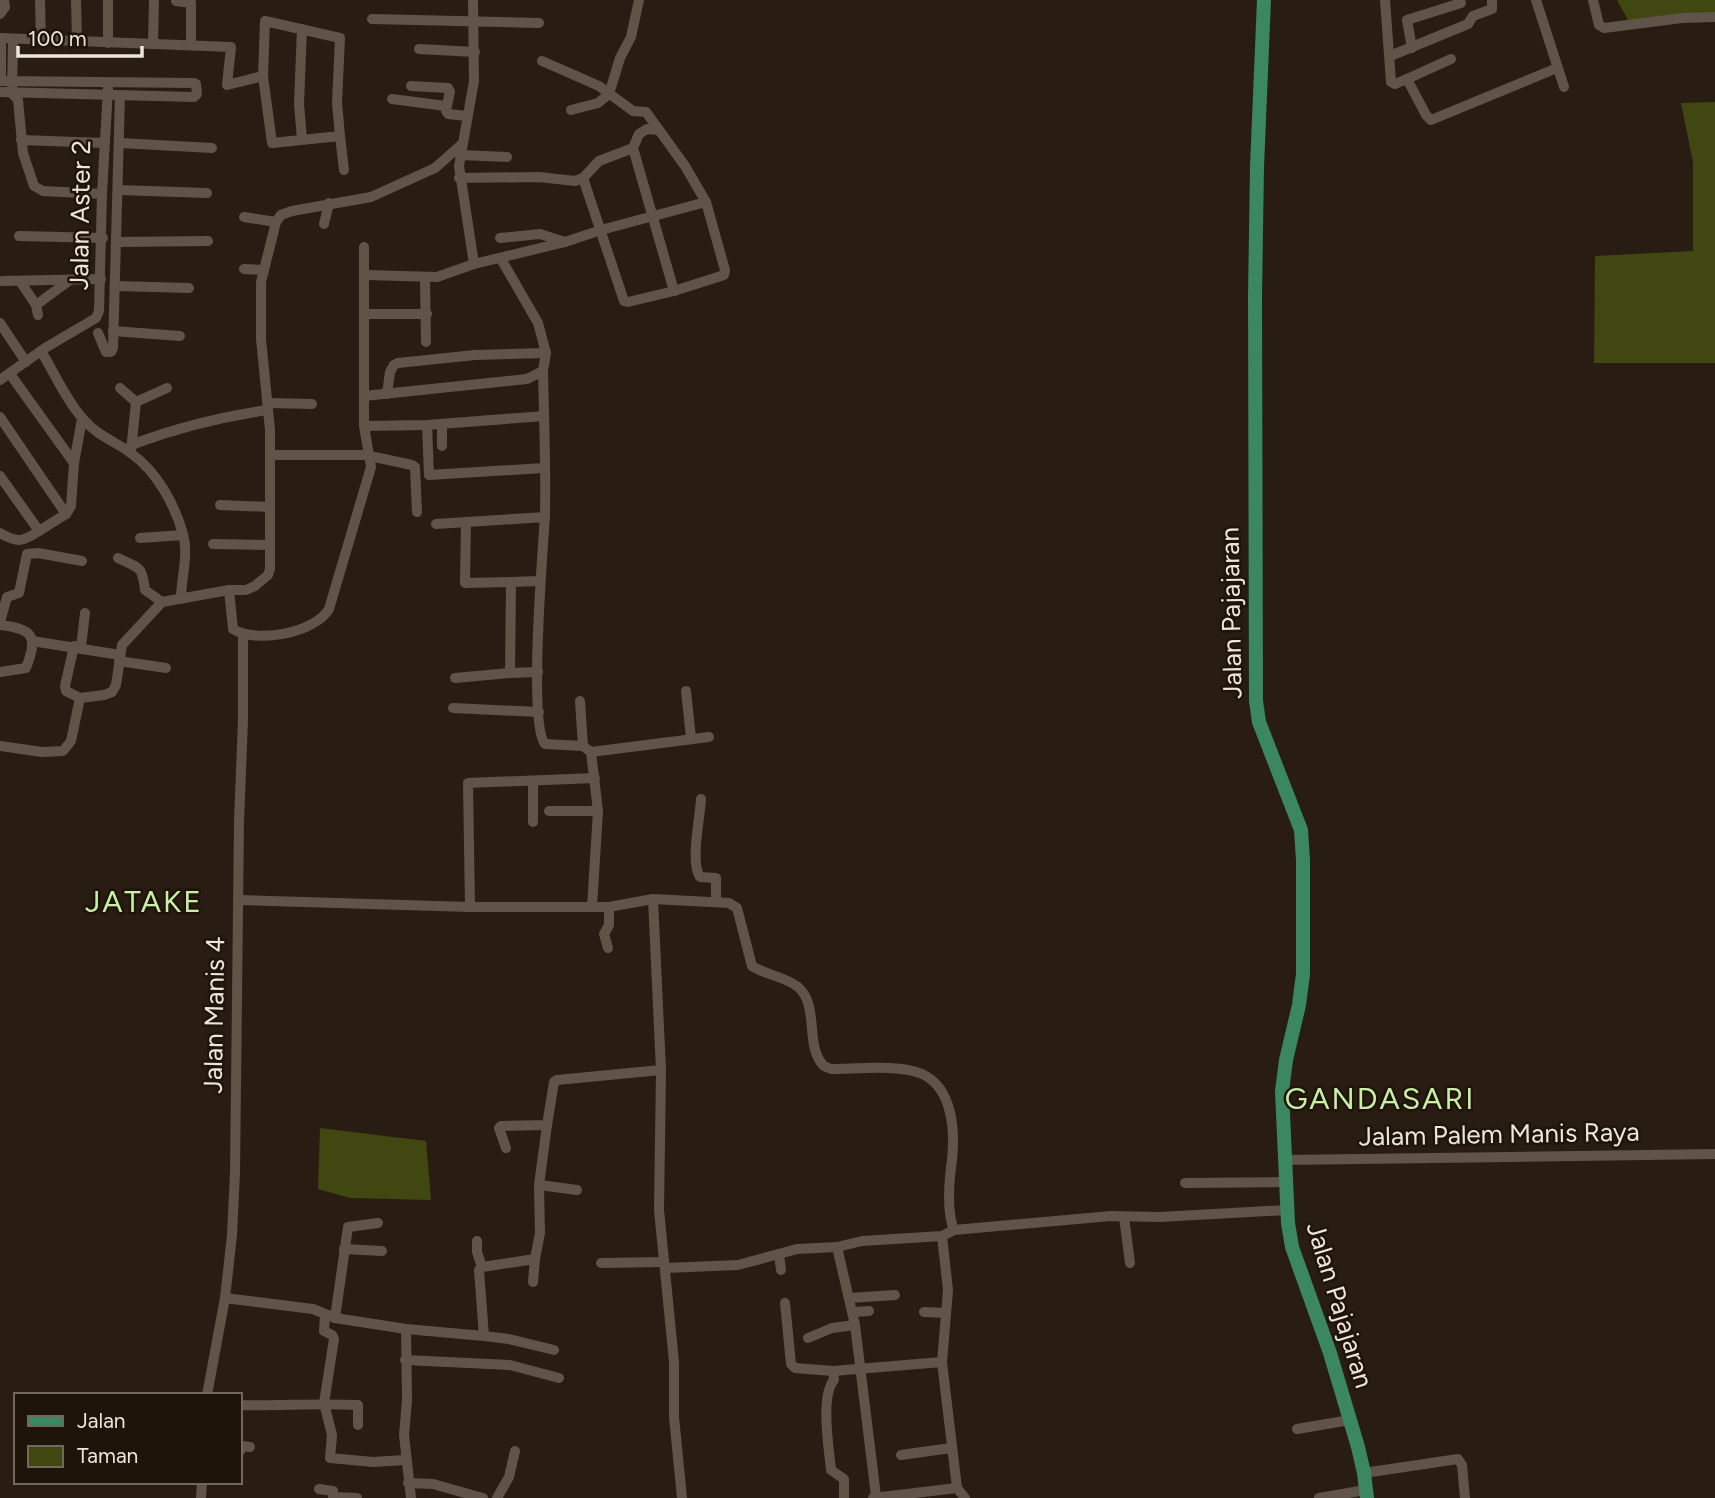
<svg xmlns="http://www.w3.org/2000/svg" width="1715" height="1498" viewBox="0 0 1715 1498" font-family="Figtree,sans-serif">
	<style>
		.green { fill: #404711 }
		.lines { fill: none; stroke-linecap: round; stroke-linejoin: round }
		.minor { stroke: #605347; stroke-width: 10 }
		.major { stroke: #3a8761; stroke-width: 14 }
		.labels { text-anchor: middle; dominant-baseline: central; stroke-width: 5; stroke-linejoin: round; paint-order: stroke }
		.street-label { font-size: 26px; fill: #ece4dd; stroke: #1f140a }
		.quarter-label { font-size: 30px; letter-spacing: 2px; fill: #c8eea8; stroke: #1f140a }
	</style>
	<rect width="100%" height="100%" fill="#291d13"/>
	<g class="green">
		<path d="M1617,0H1715V14L1629,22Z"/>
		<path d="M1715,102V363H1594L1595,256L1693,251V162L1681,103Z"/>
		<path d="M320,1128L426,1141L431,1200L350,1198L318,1189Z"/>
	</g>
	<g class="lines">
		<g class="minor">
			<path d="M40,0L41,41"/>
			<path d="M76,0L77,41"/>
			<path d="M473,0L474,81L459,166L474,264L565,242L601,230L706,202L685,166L646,112L633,111L599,86L542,61"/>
			<path d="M1385,0L1391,82L1395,84L1407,79L1426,115L1431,120L1557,68"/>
			<path d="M1536,0L1564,87"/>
			<path d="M1593,0L1599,25L1604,28L1682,18L1715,17"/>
			<path d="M176,1L191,3V45"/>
			<path d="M0,14L5,7L4,0"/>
			<path d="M372,19L539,23"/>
			<path d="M265,21L340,38L337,103L340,136L272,143L263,76Z"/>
			<path d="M302,29L299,104L302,139"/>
			<path d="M13,39L12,93L18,100L23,153L34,186L43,191L102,194"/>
			<path d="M108,43V0"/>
			<path d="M153,44L154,0"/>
			<path d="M1412,48L1407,20L1461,3"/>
			<path d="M419,49L475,52"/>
			<path d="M1390,56L1468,24L1473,16L1492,9V0"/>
			<path d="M1407,79L1451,59"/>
			<path d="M0,81L194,83L196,84L197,94L194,97L0,92"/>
			<path d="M1,81V38L231,47L227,85L263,76"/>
			<path d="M411,86L448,88L450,91L446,111L448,114L467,116"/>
			<path d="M392,99L446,106"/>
			<path d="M571,110L598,103L609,94L620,58L631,37L639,0"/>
			<path d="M659,130L647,129L639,134L633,148L674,291"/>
			<path d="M340,136L344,170"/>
			<path d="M21,140L104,143"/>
			<path d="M120,143L212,148"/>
			<path d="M460,155L507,157"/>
			<path d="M459,178L539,177L575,181L583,178L599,161L633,148"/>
			<path d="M583,178L624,301L628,302L674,291L724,275L725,270L706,202"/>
			<path d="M119,190L207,193"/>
			<path d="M244,217L276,222"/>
			<path d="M324,224L329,203"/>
			<path d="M19,236L103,238"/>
			<path d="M500,238L540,234L565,242"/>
			<path d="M118,242L208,241"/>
			<path d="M501,259L538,323L546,353L543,371C544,419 546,467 545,515C543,550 528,724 545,744L583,746L591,752L598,811L592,907"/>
			<path d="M244,269L263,270"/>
			<path d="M366,275L437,277L474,264"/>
			<path d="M425,278L426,342"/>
			<path d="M2,281L101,279"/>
			<path d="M20,281L36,305L38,315"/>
			<path d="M116,286L189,288"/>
			<path d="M36,305L70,280"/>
			<path d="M366,314H427"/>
			<path d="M0,323L26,362"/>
			<path d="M113,331L180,336"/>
			<path d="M98,333L106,352H111L113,348L120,95"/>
			<path d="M41,351C54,372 67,402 84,420C99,437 115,441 132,454C157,472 175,505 183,534C189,555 181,578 181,599"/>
			<path d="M10,374L74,463"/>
			<path d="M0,380L45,348L96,318L99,311L102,194L108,88"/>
			<path d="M120,388L136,402L131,451"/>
			<path d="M387,394L390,372L394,365L398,363L475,355L546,353"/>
			<path d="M364,396L527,379L543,371"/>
			<path d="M136,402L167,388"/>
			<path d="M268,403L312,404"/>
			<path d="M0,417L66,514"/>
			<path d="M427,425L429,475L544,468"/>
			<path d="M364,426L427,425L544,416"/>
			<path d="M131,445C178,427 219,417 268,410"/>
			<path d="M442,446V424"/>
			<path d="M270,455H365L412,465L415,467L417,512"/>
			<path d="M0,476L39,531C23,542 17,543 0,533"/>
			<path d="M220,505L270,507"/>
			<path d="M466,522L465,583L511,582"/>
			<path d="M436,524L545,517"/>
			<path d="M39,531L66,514L71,506L74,463L82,419"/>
			<path d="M140,538L183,535"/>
			<path d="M213,544L270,545"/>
			<path d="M118,558C140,569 142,565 145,590L162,602"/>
			<path d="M229,590L233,629C256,644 315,633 329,609L371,467L364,426V247"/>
			<path d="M0,622L7,597L19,593L27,554L38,553L82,561"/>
			<path d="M0,625C32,629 39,635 26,668L0,672"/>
			<path d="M32,641L120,655"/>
			<path d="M74,646L65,686L66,691L80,698L104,695L112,692L116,685L122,645L162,602L229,590H246L255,586L268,575L270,569V430L261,339V282L276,222L281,215L292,211L371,197L435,168L461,145"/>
			<path d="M81,647L85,613"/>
			<path d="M119,661L166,668"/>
			<path d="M538,672L510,673L511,582L539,581"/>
			<path d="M455,678L510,673"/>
			<path d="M686,691L691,738"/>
			<path d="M580,701L583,746"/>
			<path d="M453,708L539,712"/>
			<path d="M0,746L42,752L63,751L71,741L80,698"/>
			<path d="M591,752L709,737"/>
			<path d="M533,781V822"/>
			<path d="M701,799C700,819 690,862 700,877L716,878V901"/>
			<path d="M549,811H598"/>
			<path d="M653,899L661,1070L659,1210L674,1362V1417L682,1498"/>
			<path d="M238,900L470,907H609L653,899L729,903L737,908L752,966C766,975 786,977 798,987C820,1006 804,1046 824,1066L831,1069C856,1069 899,1064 922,1074C953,1088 955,1131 952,1160C949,1181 946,1210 954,1230L1111,1216L1160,1217L1286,1210"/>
			<path d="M470,907L468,783L595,778"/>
			<path d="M608,948L604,934L609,925V907"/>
			<path d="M506,1148L499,1128L501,1126L547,1125L554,1082L557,1080L661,1070"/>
			<path d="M1284,1160L1715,1154"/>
			<path d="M1185,1183L1285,1182"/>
			<path d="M539,1185L577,1190"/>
			<path d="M1124,1217L1130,1263"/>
			<path d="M942,1236L948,1290L942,1362L957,1488L965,1498"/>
			<path d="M477,1241V1252L482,1267"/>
			<path d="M837,1247L855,1325L876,1496"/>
			<path d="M344,1249L382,1251"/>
			<path d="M779,1254L781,1270"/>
			<path d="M601,1263L664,1262"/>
			<path d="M665,1268L738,1265L797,1249L837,1247L862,1241L942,1236L954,1230"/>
			<path d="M533,1282L535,1259"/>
			<path d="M225,1298L313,1309L335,1318L406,1329L484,1336L479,1270L482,1267L535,1259L540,1233L539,1185L547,1125"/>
			<path d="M849,1298L895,1295"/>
			<path d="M785,1303L791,1364L795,1368L833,1371L942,1362"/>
			<path d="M853,1312L869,1311"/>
			<path d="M924,1312L946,1313"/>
			<path d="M325,1315L324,1331L332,1335L334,1339L324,1403L332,1435L330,1458L373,1462L405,1460"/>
			<path d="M335,1318L348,1227L378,1223"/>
			<path d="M406,1329L407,1400L404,1435L411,1498"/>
			<path d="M484,1336L509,1339L554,1350"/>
			<path d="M808,1338L832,1328L855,1325"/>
			<path d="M405,1360L510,1365L559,1378"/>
			<path d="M833,1371L834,1380C820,1396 829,1449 831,1470L844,1479V1498"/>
			<path d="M207,1395L225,1298L232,1235L235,1173L239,822L243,720V634"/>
			<path d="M240,1405C279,1406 318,1403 358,1405V1425"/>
			<path d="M1297,1429L1350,1420"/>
			<path d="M240,1451L242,1446L250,1447"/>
			<path d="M901,1455L951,1448"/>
			<path d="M1364,1473L1458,1459L1462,1465L1465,1498"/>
			<path d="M408,1483L433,1484L483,1498"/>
			<path d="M319,1489L333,1491V1498"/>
			<path d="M333,1497L357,1498"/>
			<path d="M201,1498L202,1482"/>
			<path d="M497,1498L509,1477L515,1451"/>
			<path d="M873,1498L957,1488"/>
			<path d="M1319,1498L1366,1490"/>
		</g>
		<path class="major" d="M1264,0L1257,167L1255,297L1256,701L1259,722L1301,830L1303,860V974L1299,1005L1286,1060L1282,1091L1288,1223L1292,1247L1330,1353L1358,1447L1364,1473L1367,1498"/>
	</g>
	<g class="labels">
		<g class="street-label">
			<text transform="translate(80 215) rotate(-89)">Jalan Aster 2</text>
			<text transform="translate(1231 613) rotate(-91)">Jalan Pajajaran</text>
			<text transform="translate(214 1015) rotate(-89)">Jalan Manis 4</text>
			<text transform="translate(1499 1134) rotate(-1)">Jalam Palem Manis Raya</text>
			<text transform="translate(1340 1305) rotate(73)">Jalan Pajajaran</text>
		</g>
		<g class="quarter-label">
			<text x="144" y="901">JATAKE</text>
			<text x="1380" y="1098">GANDASARI</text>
		</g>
	</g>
	<rect x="14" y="1393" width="228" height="91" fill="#1f140a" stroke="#71675e" stroke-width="2"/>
	<rect x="28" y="1416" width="35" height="10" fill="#3a8761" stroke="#71675e" stroke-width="2"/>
	<text x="77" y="1428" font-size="21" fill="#ece4dd">Jalan</text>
	<rect x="28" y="1446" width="35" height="21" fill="#404711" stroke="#71675e" stroke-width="2"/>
	<text x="77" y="1463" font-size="21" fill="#ece4dd">Taman</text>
	<path d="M18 46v10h124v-10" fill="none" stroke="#ece4dd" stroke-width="3.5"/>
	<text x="28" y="46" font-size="21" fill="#ece4dd" stroke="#1f140a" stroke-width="5" paint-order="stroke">100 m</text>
</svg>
